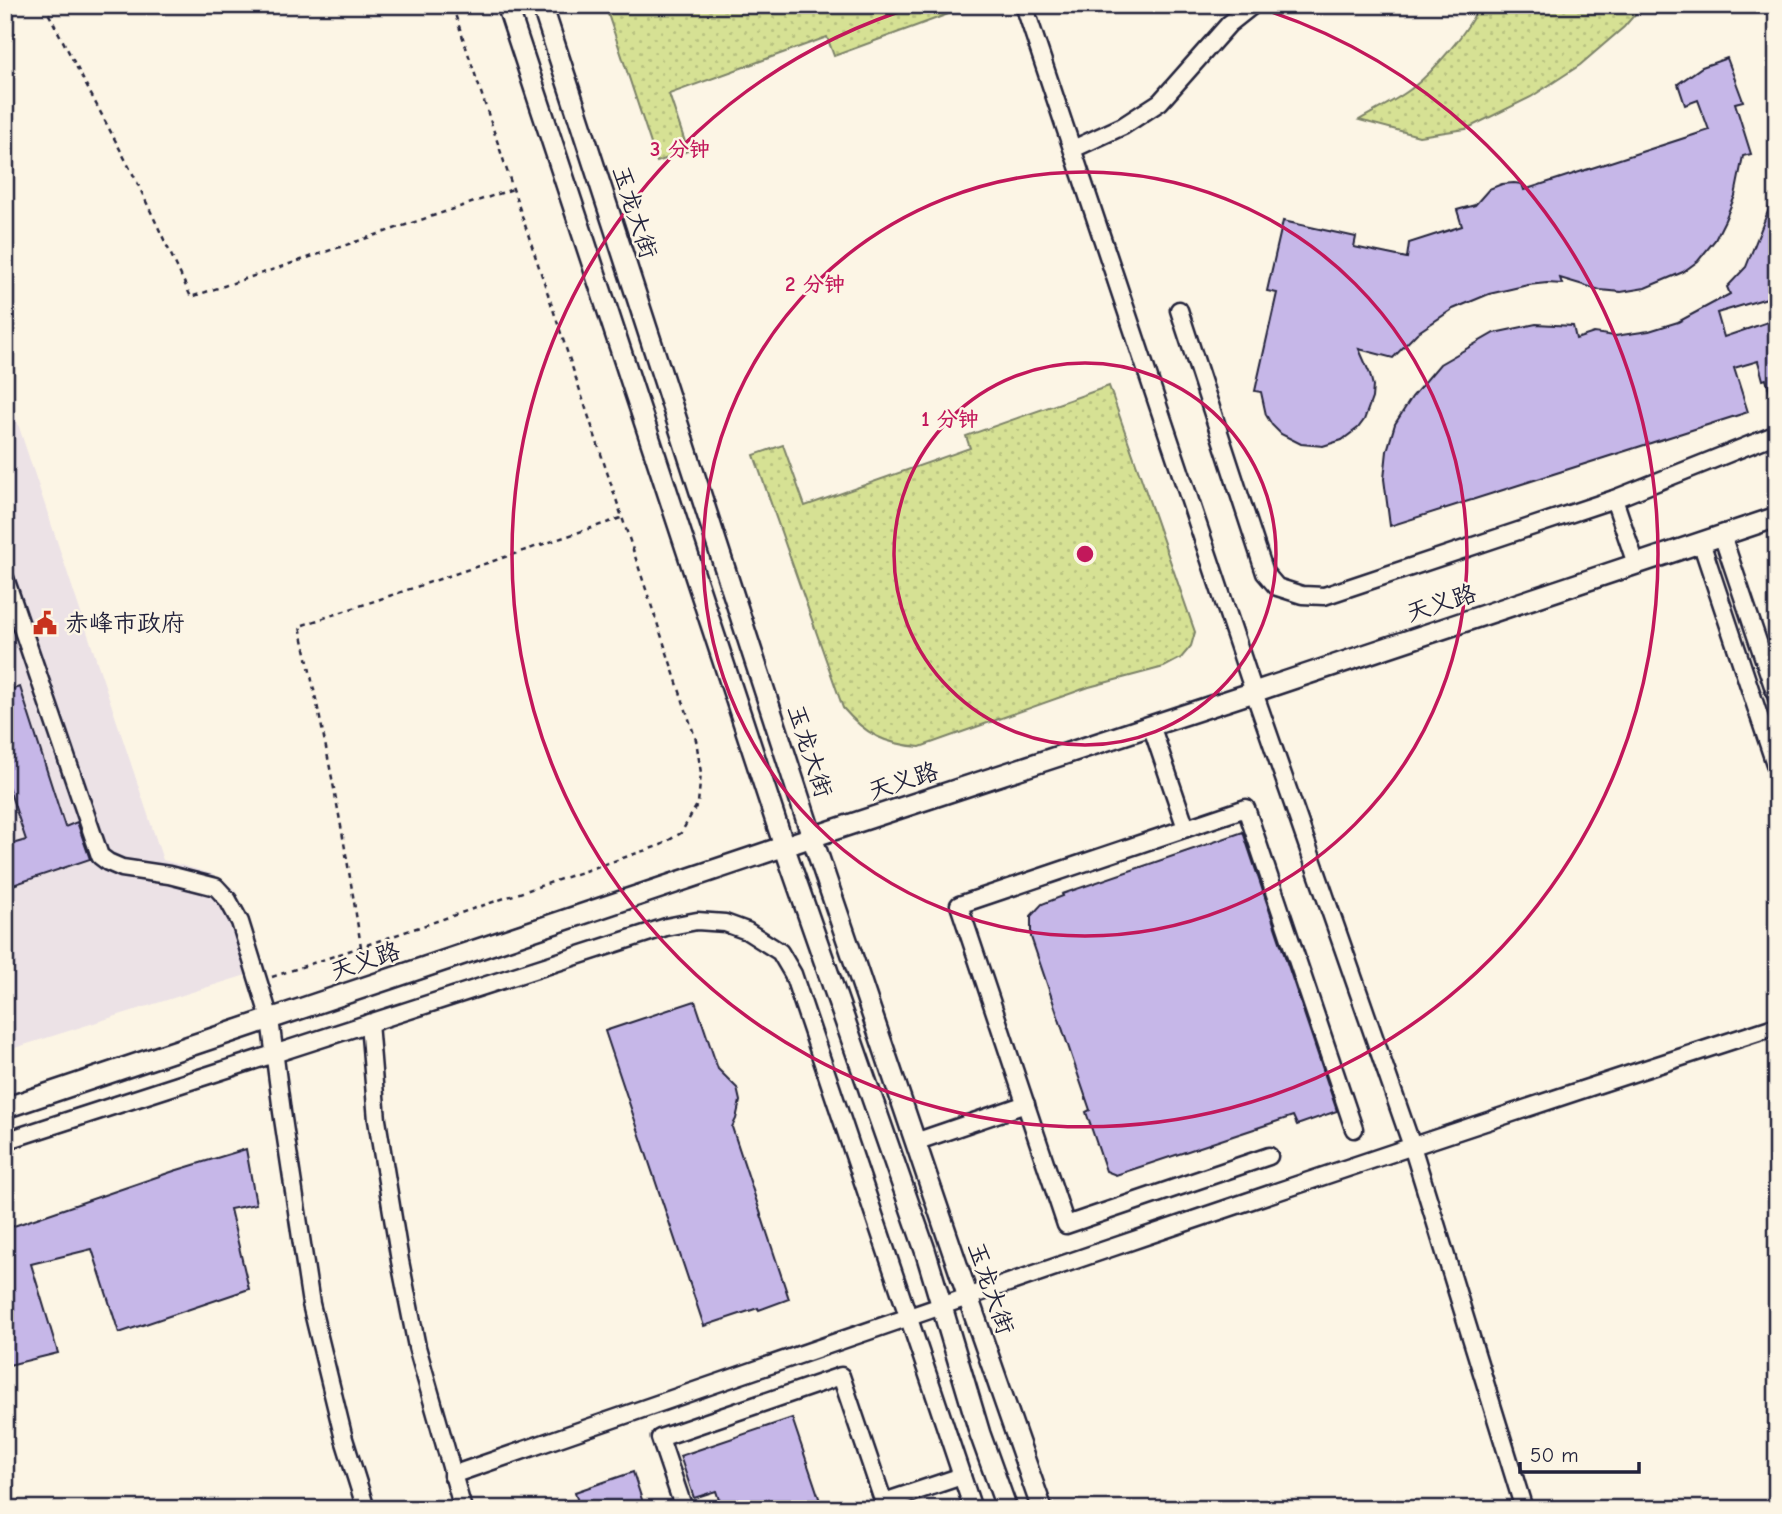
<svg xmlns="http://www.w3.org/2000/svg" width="1782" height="1514" viewBox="0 0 1782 1514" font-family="'Comic Neue','LXGW WenKai TC',sans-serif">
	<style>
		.built { fill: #ece2e6 }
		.grass { fill: url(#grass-dots); stroke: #7c8268; stroke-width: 2 }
		.building { fill: #c6b7e8; stroke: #22223b; stroke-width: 2 }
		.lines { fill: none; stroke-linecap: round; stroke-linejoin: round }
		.minor-casing { stroke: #22223b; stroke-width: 21 }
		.major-casing { stroke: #22223b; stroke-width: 24 }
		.path { stroke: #22223b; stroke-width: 2.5; stroke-dasharray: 5 5; stroke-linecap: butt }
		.minor { stroke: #fcf5e5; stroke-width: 16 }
		.major { stroke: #fcf5e5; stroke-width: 19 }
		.ring { fill: none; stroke: #c2185b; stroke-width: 3.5 }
		.labels { text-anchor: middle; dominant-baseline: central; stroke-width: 5; stroke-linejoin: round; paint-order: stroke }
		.street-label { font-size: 24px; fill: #22223b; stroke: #fcf5e5 }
		.poi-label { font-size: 24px; fill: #22223b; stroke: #fcf5e5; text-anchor: start }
		.centre { fill: #c2185b; stroke: #fcf5e5; stroke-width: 3.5 }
		.ring-label { font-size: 21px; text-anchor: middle; font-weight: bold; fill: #c2185b; stroke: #fcf5e5; stroke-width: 5; stroke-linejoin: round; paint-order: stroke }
	</style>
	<defs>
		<pattern id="grass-dots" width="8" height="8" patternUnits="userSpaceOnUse" patternTransform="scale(1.75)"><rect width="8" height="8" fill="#d6e194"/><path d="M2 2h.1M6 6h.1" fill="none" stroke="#b7c180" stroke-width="1.8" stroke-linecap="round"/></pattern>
	</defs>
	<rect width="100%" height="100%" fill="#fcf5e5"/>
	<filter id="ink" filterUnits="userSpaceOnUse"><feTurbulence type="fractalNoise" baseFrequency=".0143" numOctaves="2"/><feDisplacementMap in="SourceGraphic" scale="14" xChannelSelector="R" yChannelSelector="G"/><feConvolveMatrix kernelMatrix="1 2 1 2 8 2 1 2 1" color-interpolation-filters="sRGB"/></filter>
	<g filter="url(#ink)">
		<path class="built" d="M5,385L163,860L212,874L235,890L248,920L262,970L5,1051Z"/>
		<g class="grass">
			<path d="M605,5H973L834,56L827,37L669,94L688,151L657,162Z"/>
			<path d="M1479,5H1643L1624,27L1580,65L1531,97L1466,129L1419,136L1359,120C1376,110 1395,101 1411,89C1433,72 1469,31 1479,5Z"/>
			<path d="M1109,386L1195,632L1191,646L1181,658L1164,667L1089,687L920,747C885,744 866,735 843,708L754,455L783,445L805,506L970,448L966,436Z"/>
		</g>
		<g class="building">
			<path d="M1727,58L1743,101L1735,103L1751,154L1743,156L1735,196L1725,220L1715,240L1698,261L1683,272L1645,288L1621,292L1600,290L1560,278L1562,284L1547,283L1528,285L1489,294L1453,309L1417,333L1393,358L1359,349L1370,374L1373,386L1372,398L1364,420L1358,428L1342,440L1323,446L1301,444L1281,434L1272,425L1266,415L1261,392L1255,391L1277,293L1267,291L1283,221L1356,237L1354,247L1407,258L1409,243L1462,226L1457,210L1475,205L1489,189L1502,184L1514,183L1522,184L1524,190L1709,130L1698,100L1685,105L1678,84L1702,67Z"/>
			<path d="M1776,191L1777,295L1717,313L1724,337L1777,319V403L1773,404L1766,379L1763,380L1758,361L1734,368L1748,412L1390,526L1384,479L1387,451L1395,424L1412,397L1440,364L1494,333L1536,324L1573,326L1576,339L1594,333L1615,336L1649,331L1678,322L1730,294L1727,287L1746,267Z"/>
			<path d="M20,687L65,827L77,822L90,859L13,885L5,861V846L26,840L5,777V691Z"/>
			<path d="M1243,832L1337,1111L1297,1125L1293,1116L1116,1175L1106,1171L1086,1112L1090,1110L1031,937V916L1042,904L1063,896L1062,894Z"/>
			<path d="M695,1001L718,1069L737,1088L740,1101L736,1119L732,1127L789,1299L759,1310L758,1308L704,1326L605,1031Z"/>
			<path d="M246,1149L256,1204L230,1209L249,1289L119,1333L92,1249L31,1264L58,1353L5,1366V1229L174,1171Z"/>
			<path d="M792,1418L820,1501L797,1509H722L716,1491L694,1498L680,1456Z"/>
			<path d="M633,1472L645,1509H580L575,1492Z"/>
		</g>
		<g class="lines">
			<g class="minor-casing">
				<g id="minor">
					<path d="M1024,5L1254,692L1412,1146L1524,1509"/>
					<path d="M1073,149L1123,126L1160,102L1229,24L1253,5"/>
					<path d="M1179,310L1265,573L1277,587L1302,595L1324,596L1614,499L1777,434"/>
					<path d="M1614,499L1636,564"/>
					<path d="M1722,535L1777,698"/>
					<path d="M1701,542L1777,770"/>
					<path d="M5,578L100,856L108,862L122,868L169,875L216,887L228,900L240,922L270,1019L282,1112L311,1304L344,1439L366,1509"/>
					<path d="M1151,725L1186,828"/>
					<path d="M369,1023L377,1120L400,1261L417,1347L463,1509"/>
					<path d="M5,1141L666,927L697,921L725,923L747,931L780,952L793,974L973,1509"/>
					<path d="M915,1142L1026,1104"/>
					<path d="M1269,1156L1066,1225L959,905L1246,808L1354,1129"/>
					<path d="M452,1475C893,1322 1333,1170 1777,1026"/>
					<path d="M884,1502L962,1476"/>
					<path d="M684,1509L660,1438L841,1376L886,1509"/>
				</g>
			</g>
			<g class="major-casing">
				<g id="major">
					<path d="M507,5L784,846L925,1250L980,1434L1007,1509"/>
					<path d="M542,5L812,837L968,1297L1042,1509"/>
					<path d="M5,1108L812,837L1254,692L1777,517"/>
				</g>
			</g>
			<g class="path">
				<path d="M44,5L135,178L191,297L513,189"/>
				<path d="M5,11L22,5"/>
				<path d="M361,947C345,839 324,733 300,626L621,518"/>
				<path d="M272,977L661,845L681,833L698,803L701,773L696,740L452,5"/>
			</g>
			<use href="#minor" class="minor"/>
			<use href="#major" class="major"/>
		</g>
	</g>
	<g class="ring">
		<circle cx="1085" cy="554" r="191"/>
		<circle cx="1085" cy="554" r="382"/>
		<path d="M1253 6A573 573 0 1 1 917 6"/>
	</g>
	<defs>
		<g id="civic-bare" transform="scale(1.89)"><path d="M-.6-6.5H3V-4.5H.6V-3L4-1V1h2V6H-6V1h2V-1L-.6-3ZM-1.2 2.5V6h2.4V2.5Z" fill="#c8321e" stroke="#fcf5e5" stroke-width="2.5" paint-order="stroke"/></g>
	</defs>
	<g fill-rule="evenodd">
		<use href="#civic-bare" x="45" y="623"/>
	</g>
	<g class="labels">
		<g class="street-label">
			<text transform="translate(635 212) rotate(72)">玉龙大街</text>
			<text transform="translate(1441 603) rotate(-18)">天义路</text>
			<text transform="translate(810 751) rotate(72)">玉龙大街</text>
			<text transform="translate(903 781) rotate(-18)">天义路</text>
			<text transform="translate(365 961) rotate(-19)">天义路</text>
			<text transform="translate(991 1288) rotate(71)">玉龙大街</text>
		</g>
		<g class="poi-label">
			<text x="65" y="623">赤峰市政府</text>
		</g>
	</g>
	<circle cx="1085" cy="554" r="10" class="centre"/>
	<g class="ring-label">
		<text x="680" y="156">3 分钟</text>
		<text x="815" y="291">2 分钟</text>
		<text x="950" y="426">1 分钟</text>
	</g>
	<rect width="1782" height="1514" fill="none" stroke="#fcf5e5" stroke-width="28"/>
	<rect x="14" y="14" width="1754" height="1486" fill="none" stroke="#22223b" stroke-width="2.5" filter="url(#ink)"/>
	<path d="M1520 1462v10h119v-10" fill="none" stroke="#22223b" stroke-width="3.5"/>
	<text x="1530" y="1462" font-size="21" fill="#22223b" stroke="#fcf5e5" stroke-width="5" paint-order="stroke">50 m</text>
</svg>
